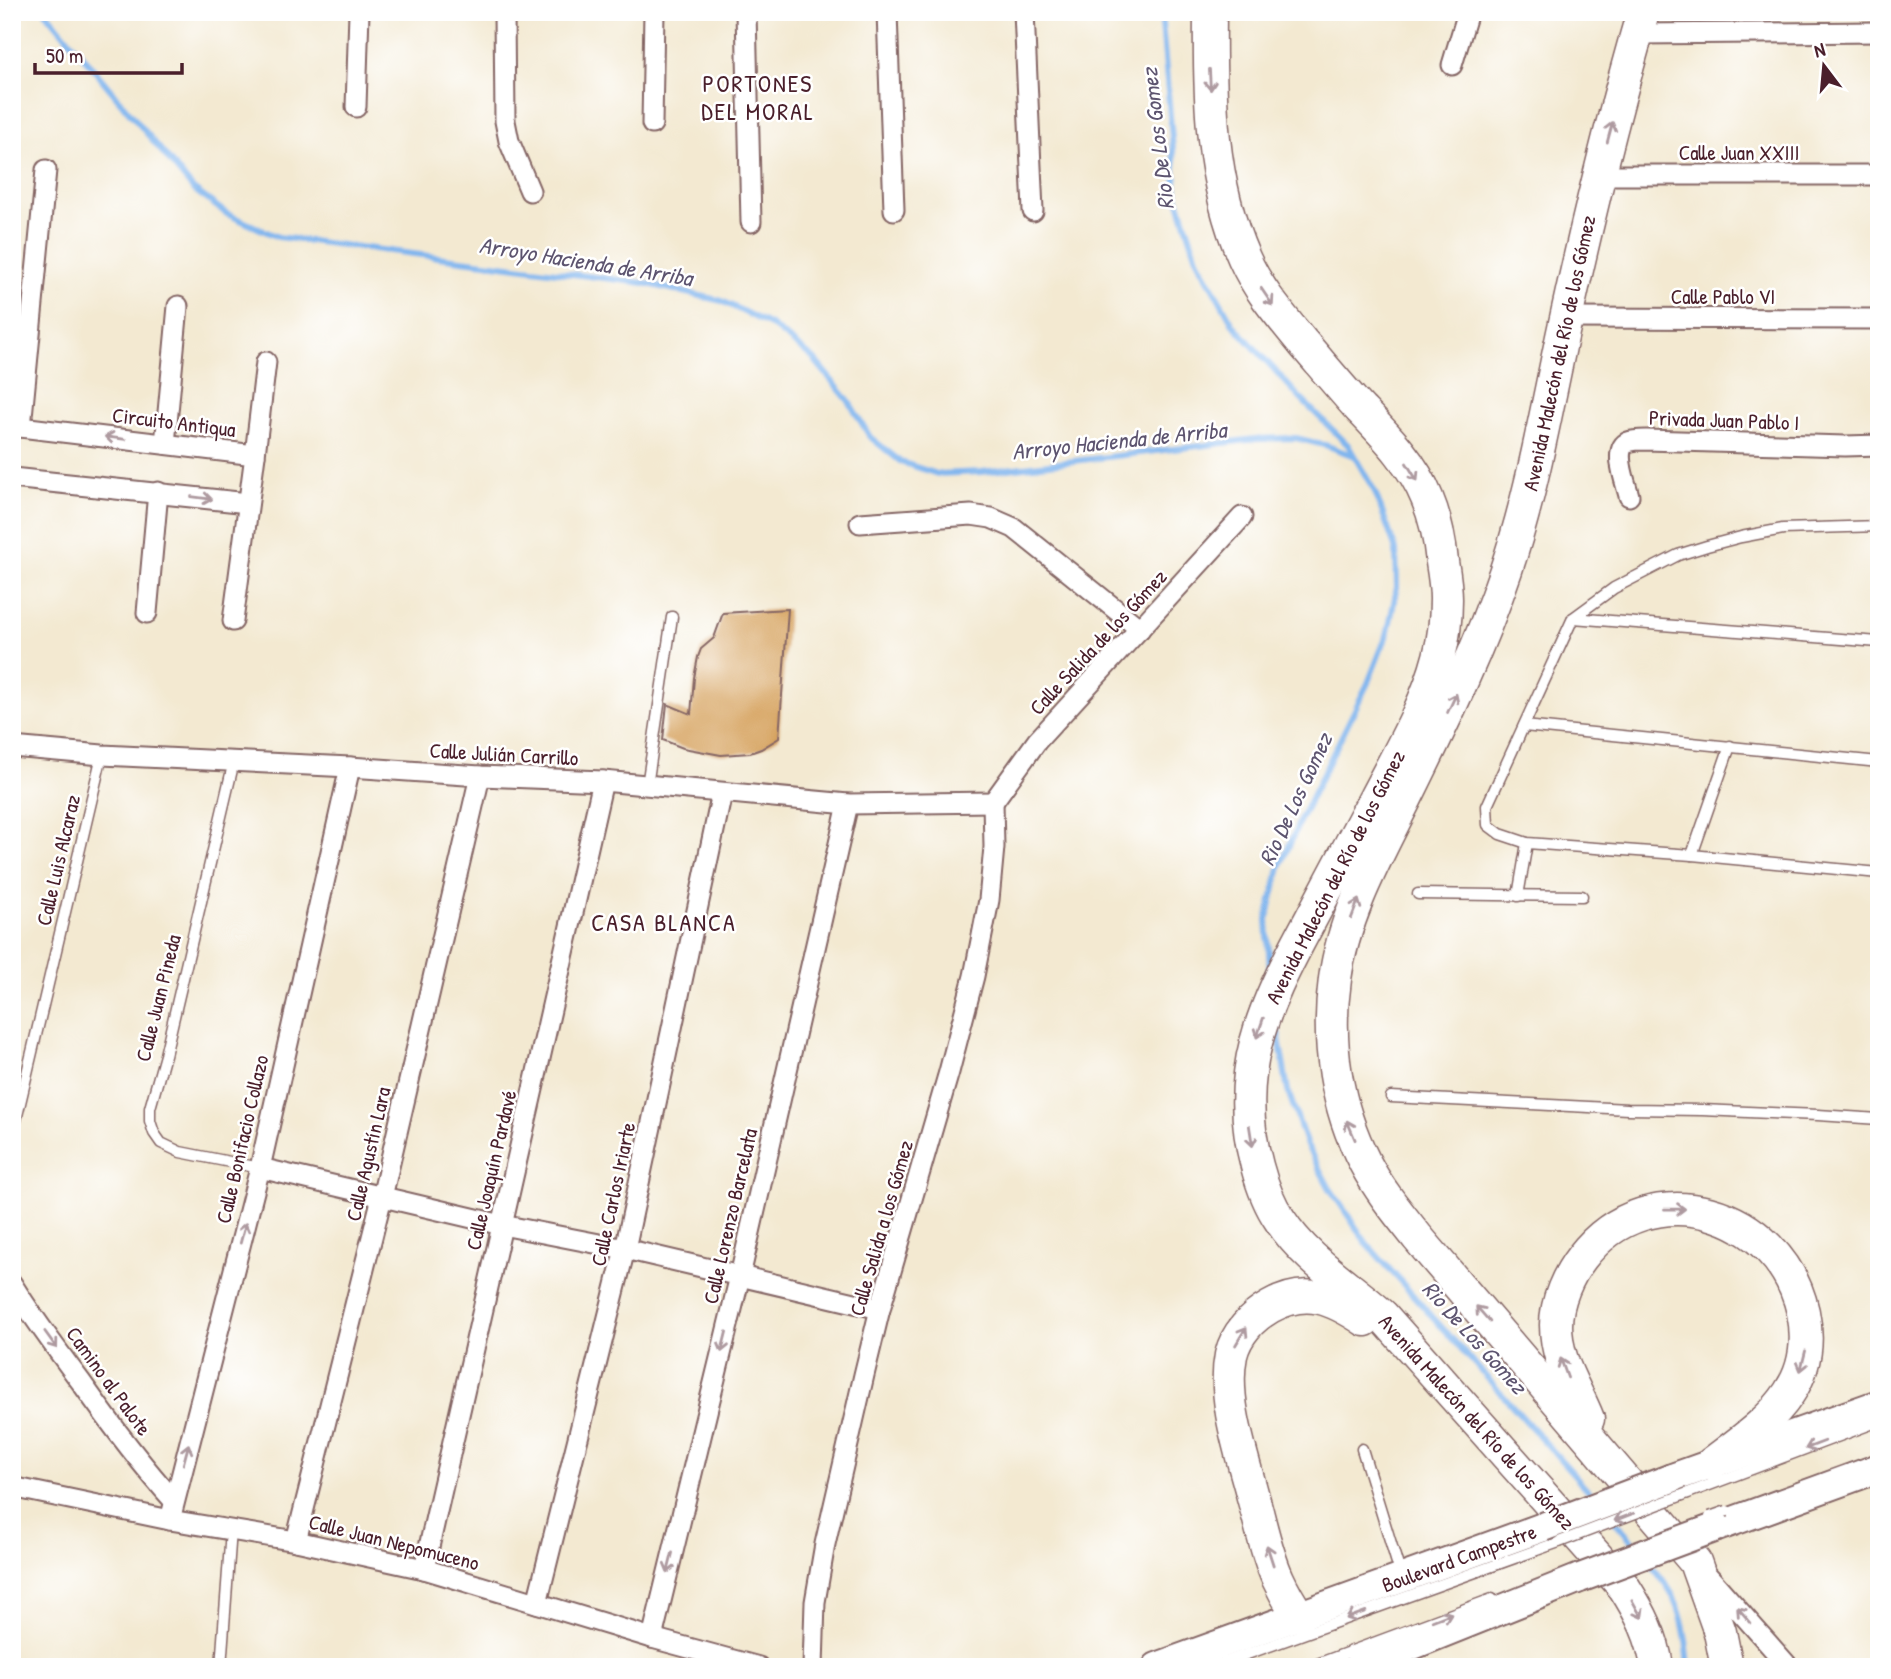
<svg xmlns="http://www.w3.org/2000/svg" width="1891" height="1679" viewBox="0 0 1891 1679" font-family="'Patrick Hand',sans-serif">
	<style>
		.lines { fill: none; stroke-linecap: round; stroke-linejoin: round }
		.stream { stroke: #80b5ee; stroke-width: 6 }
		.building { fill: #d49e57 }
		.service-casing { stroke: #856665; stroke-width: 13 }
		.minor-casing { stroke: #856665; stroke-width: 23 }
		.secondary-casing { stroke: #856665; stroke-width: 32 }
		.primary-casing { stroke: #856665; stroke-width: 35 }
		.service { stroke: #fff; stroke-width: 10 }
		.minor { stroke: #fff; stroke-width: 19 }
		.secondary { stroke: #fff; stroke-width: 28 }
		.primary { stroke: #fff; stroke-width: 32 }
		.service-bridge-casing { stroke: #856665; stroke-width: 13; stroke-linecap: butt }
		.secondary-bridge-casing { stroke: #856665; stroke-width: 32; stroke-linecap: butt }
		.service-bridge { stroke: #fff; stroke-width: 10 }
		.secondary-bridge { stroke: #fff; stroke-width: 28 }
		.oneway { stroke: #ae9aa0 }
		.labels { text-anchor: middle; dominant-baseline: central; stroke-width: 5; stroke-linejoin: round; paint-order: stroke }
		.street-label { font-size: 21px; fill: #4a1f2b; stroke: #fff }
		.water-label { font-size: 23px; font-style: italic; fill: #5d546f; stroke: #fff }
		.quarter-label { font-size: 24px; letter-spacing: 2px; fill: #4a1f2b; stroke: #fff }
	</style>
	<rect width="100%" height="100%" fill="#fff"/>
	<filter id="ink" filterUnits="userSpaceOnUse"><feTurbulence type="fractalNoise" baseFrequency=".0143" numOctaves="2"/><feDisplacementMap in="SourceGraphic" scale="14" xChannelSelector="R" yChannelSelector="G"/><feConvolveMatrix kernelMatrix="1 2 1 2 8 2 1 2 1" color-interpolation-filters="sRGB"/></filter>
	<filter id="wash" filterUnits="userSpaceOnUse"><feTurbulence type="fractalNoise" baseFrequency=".00686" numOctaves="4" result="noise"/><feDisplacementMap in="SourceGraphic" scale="28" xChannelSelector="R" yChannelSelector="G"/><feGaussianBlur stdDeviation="1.57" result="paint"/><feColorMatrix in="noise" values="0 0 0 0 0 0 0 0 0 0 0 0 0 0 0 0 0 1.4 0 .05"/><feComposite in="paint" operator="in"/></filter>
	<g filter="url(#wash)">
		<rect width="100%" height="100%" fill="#f3e9d1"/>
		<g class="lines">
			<g class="stream">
				<path d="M46,12L193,189L227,214L278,237L644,283L722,301L772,326L813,358L848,400L870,437L901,462L937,474L982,472L1256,439L1296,438L1328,446L1354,456"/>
				<path d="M1161,12L1177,196L1198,261L1233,324L1300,398L1348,445L1375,492L1396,550L1397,587L1388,632L1368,683L1300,820L1280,867L1267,919L1270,971"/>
				<path d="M1276,1020L1288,1091L1307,1146L1329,1187L1367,1244L1596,1499"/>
				<path d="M1614,1520L1639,1549"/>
				<path d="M1648,1561C1659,1575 1672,1590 1678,1607C1685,1626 1687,1647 1689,1667"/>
			</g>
		</g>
		<g id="blocks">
			<path class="building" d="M788,609L779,738L761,749L750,753L721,755L683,748L663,740L667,704L691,714L694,678L698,657L701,649L714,638L723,613Z"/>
		</g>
	</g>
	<g filter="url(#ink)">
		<use href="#blocks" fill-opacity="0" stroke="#856665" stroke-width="2"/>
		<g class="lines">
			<g class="service-casing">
				<g id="service">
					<path d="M1879,526L1783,529L1741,537L1707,546L1678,555L1614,588L1573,618L1487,806L1488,825L1500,834L1527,843L1692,855L1879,873"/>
					<path d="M1573,618L1879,642"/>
					<path d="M1524,726L1879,762"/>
					<path d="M234,761L165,1055L150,1108V1121L154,1133L161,1143L180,1152L260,1168"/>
					<path d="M647,786L672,617"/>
					<path d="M1692,855L1730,746"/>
					<path d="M1418,894L1582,896"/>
					<path d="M1518,896L1527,843"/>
					<path d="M1391,1097L1628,1109L1702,1110L1818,1115L1879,1119"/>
					<path d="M12,1137L102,755"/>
					<path d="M1362,1449L1401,1576"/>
					<path d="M1688,1493L1879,1421"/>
					<path d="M221,1667L231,1530"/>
					<path d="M1211,1667L1559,1542"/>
					<path d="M1309,1667L1492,1599"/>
				</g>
			</g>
			<g class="minor-casing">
				<g id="minor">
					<path d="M504,12L505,121L509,141L530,191"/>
					<path d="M746,12L751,222"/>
					<path d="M887,12L894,210"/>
					<path d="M1024,12L1033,211"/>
					<path d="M1637,34L1879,32"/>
					<path d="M1452,65L1468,12"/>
					<path d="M356,107L359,12"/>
					<path d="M652,124L654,12"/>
					<path d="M1598,175H1879"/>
					<path d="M1566,318L1879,319"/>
					<path d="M12,426L255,455"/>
					<path d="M21,427L46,170"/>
					<path d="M165,444L178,306"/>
					<path d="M12,478L248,503"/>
					<path d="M1629,496C1626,483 1612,449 1628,442C1633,440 1640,440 1646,440L1845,446L1879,445"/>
					<path d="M860,523L971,515L991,518L1014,528L1140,629"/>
					<path d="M147,613L158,492"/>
					<path d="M233,621L255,455L266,362"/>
					<path d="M12,747L102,755L350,767L480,776L603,781L848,804L993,802"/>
					<path d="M993,802L1037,741L1242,517"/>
					<path d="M260,1168L502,1225L625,1249L880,1309"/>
					<path d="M12,1284C33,1318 57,1350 81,1382C110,1423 140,1463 174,1501"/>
					<path d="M12,1487L170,1520L296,1541L424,1569L652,1638L759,1667"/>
					<path d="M170,1520L260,1168L350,767"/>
					<path d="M296,1541L382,1197L480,776"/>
					<path d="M424,1569L603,781"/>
					<path d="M1704,1571L1789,1667"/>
					<path d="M537,1603L625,1249L722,793"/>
					<path d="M652,1638L740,1276L848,804"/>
					<path d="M813,1667L815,1602L825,1544L864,1375L880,1309L949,1072L974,976L989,900L994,847L993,802"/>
				</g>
			</g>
			<g class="secondary-casing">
				<g id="secondary">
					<path d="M1672,1478L1879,1404"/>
					<path d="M1717,1527L1879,1468"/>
					<path d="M1157,1667L1543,1527"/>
					<path d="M1358,1667L1580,1578"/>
				</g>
			</g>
			<g class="primary-casing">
				<g id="primary">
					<path d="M1210,12C1209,96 1210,181 1244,258C1258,290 1281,316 1303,343C1322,365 1341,388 1361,410C1386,436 1413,463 1427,498C1435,517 1440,541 1442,562C1444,574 1446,586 1446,599C1446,618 1444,638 1439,657C1427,704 1398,754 1375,798C1352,841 1329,884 1306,928C1263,1008 1232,1074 1257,1166C1262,1185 1269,1204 1280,1220C1306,1260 1347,1284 1382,1315L1624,1587C1640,1612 1653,1637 1657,1667"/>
					<path d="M1643,12C1613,115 1588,218 1565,323C1547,405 1533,490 1506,570C1480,647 1445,719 1409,792C1380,851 1344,912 1335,979C1326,1042 1336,1107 1365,1163C1379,1190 1399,1214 1418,1238L1695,1562L1720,1632L1727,1667"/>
					<path d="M1588,1419C1575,1386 1556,1362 1556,1325C1556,1301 1568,1275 1582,1257C1649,1170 1780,1209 1803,1312C1809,1341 1806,1368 1789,1393C1770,1422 1738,1443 1711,1464"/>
					<path d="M1299,1616C1291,1604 1284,1592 1278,1579C1266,1553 1261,1525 1253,1497C1242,1455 1222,1399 1231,1355C1236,1334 1252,1317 1270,1307C1307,1286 1333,1299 1365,1320"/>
				</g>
			</g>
			<use href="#service" class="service"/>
			<use href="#minor" class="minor"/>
			<use href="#secondary" class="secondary"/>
			<use href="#primary" class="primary"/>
			<g class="service-bridge-casing">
				<g id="service-bridge">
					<path d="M1710,1517L1727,1511"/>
					<path d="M1559,1542L1688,1493"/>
				</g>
			</g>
			<g class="secondary-bridge-casing">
				<g id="secondary-bridge">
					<path d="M1543,1527L1672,1478"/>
					<path d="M1580,1578L1717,1527"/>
				</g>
			</g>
			<use href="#service-bridge" class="service-bridge"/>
			<use href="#secondary-bridge" class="secondary-bridge"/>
		</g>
		<defs><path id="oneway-shaft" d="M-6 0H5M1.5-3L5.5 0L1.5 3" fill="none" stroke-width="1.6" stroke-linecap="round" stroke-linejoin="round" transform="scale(1.75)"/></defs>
		<g class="oneway">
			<use href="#oneway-shaft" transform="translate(1210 80) rotate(87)"/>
			<use href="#oneway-shaft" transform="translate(1610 132) rotate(-75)"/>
			<use href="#oneway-shaft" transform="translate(1267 297) rotate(56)"/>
			<use href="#oneway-shaft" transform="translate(115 438) rotate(-173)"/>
			<use href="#oneway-shaft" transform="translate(1412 472) rotate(58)"/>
			<use href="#oneway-shaft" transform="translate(202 498) rotate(7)"/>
			<use href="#oneway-shaft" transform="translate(1452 703) rotate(-65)"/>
			<use href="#oneway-shaft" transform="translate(1355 909) rotate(-69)"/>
			<use href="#oneway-shaft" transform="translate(1260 1028) rotate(109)"/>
			<use href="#oneway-shaft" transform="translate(1351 1130) rotate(-113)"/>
			<use href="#oneway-shaft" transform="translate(1251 1136) rotate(81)"/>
			<use href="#oneway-shaft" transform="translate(1675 1209) rotate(-1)"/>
			<use href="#oneway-shaft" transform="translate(243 1233) rotate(-75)"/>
			<use href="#oneway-shaft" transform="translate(1483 1314) rotate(-131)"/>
			<use href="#oneway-shaft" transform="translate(1241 1336) rotate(-59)"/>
			<use href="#oneway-shaft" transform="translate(51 1340) rotate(54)"/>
			<use href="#oneway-shaft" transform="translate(724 1342) rotate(104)"/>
			<use href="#oneway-shaft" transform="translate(1803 1361) rotate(104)"/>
			<use href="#oneway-shaft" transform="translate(1564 1368) rotate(-110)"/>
			<use href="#oneway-shaft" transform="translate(1815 1445) rotate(159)"/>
			<use href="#oneway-shaft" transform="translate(186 1454) rotate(-75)"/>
			<use href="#oneway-shaft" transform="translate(1624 1517) rotate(159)"/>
			<use href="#oneway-shaft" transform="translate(1270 1555) rotate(-108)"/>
			<use href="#oneway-shaft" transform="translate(670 1563) rotate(104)"/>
			<use href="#oneway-shaft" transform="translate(1637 1609) rotate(61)"/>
			<use href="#oneway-shaft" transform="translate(1356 1615) rotate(160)"/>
			<use href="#oneway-shaft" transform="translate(1744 1615) rotate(-131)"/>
			<use href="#oneway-shaft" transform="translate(1442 1617) rotate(-21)"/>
		</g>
	</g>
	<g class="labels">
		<g class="street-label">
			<text x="1739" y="152">Calle Juan XXIII</text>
			<text x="1723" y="296">Calle Pablo VI</text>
			<text transform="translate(1559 353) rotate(-78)">Avenida Malecón del Río de los Gómez</text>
			<text transform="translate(1724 420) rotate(2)">Privada Juan Pablo I</text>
			<text transform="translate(174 422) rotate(7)">Circuito Antiqua</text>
			<text transform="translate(1098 642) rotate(-47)">Calle Salida de los Gómez</text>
			<text transform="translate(504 754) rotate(3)">Calle Julián Carrillo</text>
			<text transform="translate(58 860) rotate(-77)">Calle Luis Alcaraz</text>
			<text transform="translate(1335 877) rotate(-63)">Avenida Malecón del Río de los Gómez</text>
			<text transform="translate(158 998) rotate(-76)">Calle Juan Pineda</text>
			<text transform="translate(242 1139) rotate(-77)">Calle Bonifacio Collazo</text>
			<text transform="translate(368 1154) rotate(-77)">Calle Agustín Lara</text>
			<text transform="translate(491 1170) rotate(-77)">Calle Joaquín Pardavé</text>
			<text transform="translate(613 1194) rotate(-78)">Calle Carlos Iriarte</text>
			<text transform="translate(730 1216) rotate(-77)">Calle Lorenzo Barcelata</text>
			<text transform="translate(881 1228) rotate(-74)">Calle Salida a los Gómez</text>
			<text transform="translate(109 1381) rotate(54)">Camino al Palote</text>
			<text transform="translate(1477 1422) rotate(48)">Avenida Malecón del Río de los Gómez</text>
			<text transform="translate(394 1542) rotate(14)">Calle Juan Nepomuceno</text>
			<text transform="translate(1459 1558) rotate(-20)">Boulevard Campestre</text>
		</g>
		<g class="water-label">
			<text transform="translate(1157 139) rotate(-97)">Rio De Los Gomez</text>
			<text transform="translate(586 261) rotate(9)">Arroyo Hacienda de Arriba</text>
			<text transform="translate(1119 440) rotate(-6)">Arroyo Hacienda de Arriba</text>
			<text transform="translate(1295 799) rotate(-65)">Rio De Los Gomez</text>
			<text transform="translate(1475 1337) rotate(48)">Rio De Los Gomez</text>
		</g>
		<g class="quarter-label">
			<text x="758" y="83">PORTONES<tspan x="758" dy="28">DEL MORAL</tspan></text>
			<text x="664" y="922">CASA BLANCA</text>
		</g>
	</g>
	<rect width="1891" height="1679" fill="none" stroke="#fff" stroke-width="42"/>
	<g transform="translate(1824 66) rotate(344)" stroke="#ffffff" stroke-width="5" paint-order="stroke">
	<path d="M0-5L12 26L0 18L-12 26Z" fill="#4a1f2b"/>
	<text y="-10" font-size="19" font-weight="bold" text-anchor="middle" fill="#4a1f2b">N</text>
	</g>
	<path d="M35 63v10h147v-10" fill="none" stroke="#4a1f2b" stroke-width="3.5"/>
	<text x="46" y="63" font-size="21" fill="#4a1f2b" stroke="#ffffff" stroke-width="5" paint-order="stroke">50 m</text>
</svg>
